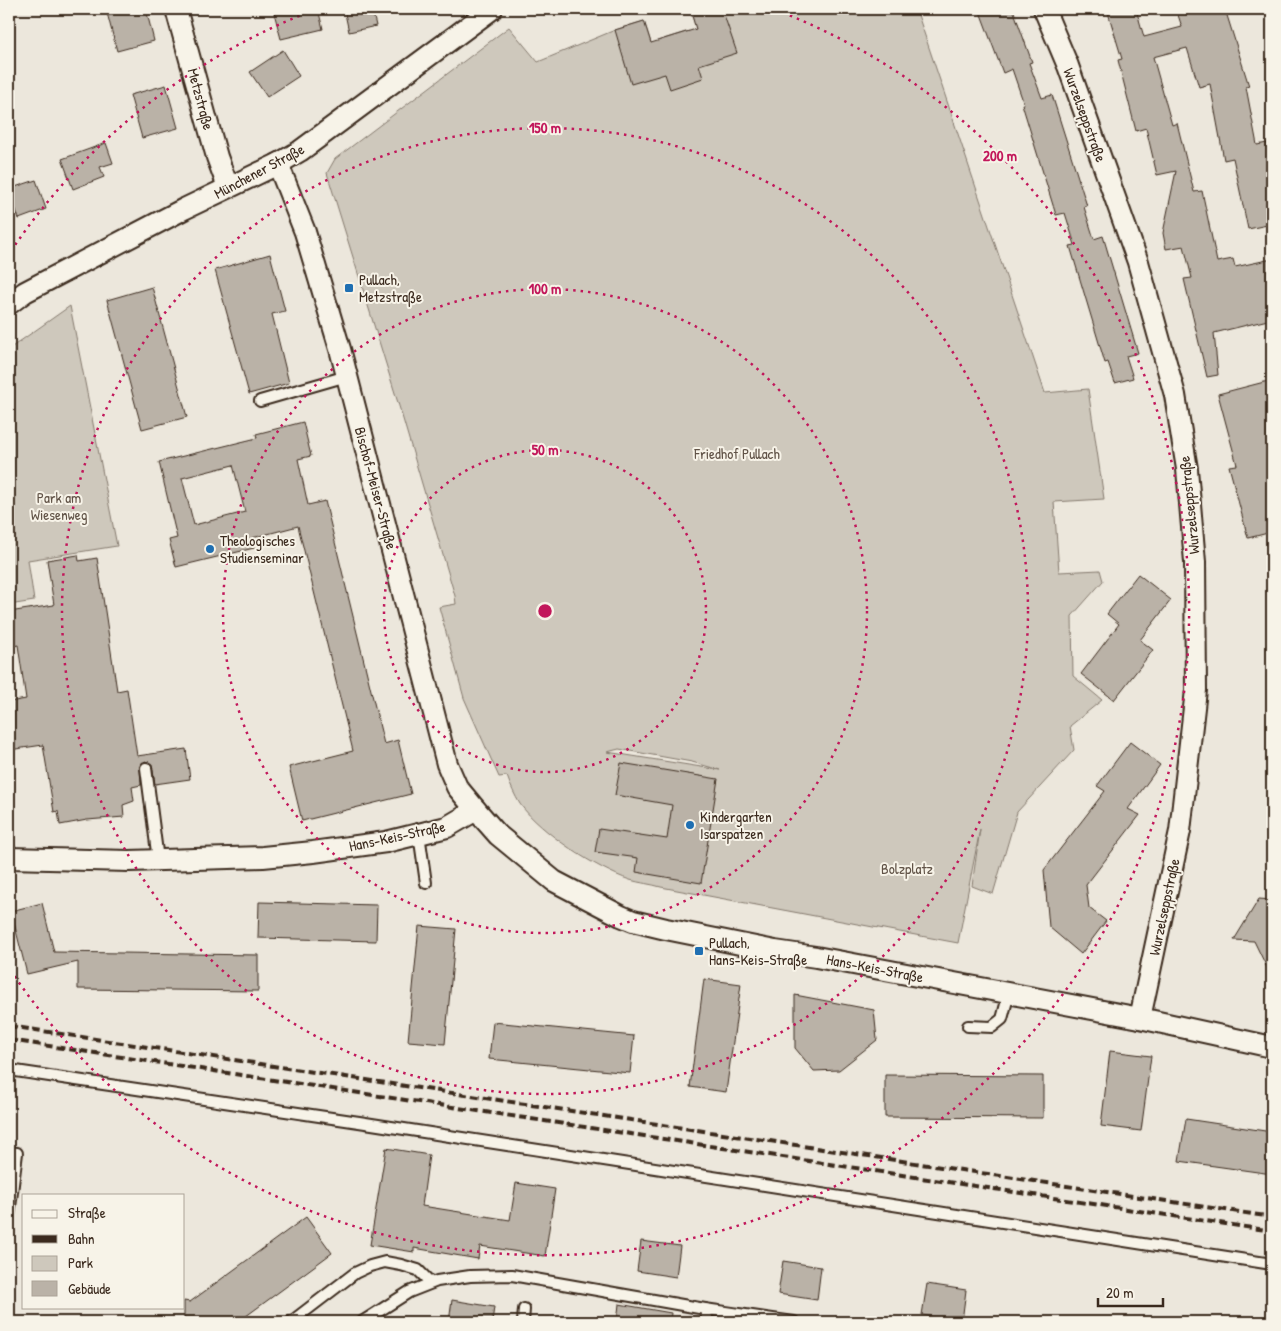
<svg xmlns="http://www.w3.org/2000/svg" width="1281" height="1331" viewBox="0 0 1281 1331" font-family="'Patrick Hand',sans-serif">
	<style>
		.green { fill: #cec8bc; stroke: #84796d; fill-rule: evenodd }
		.building { fill: #bab2a7; stroke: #3b2a1e; fill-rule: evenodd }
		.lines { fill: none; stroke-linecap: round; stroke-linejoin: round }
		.lane-casing { stroke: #3b2a1e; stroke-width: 14 }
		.street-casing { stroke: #3b2a1e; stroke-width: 24 }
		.lane { stroke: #f7f3e8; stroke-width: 10 }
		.street { stroke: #f7f3e8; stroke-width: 20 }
		.rail { stroke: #3b2a1e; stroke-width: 4; stroke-dasharray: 8 4; stroke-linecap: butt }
		.ring { fill: none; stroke: #c2185b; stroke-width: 2.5; stroke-dasharray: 2.5 5 }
		.poi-dot { fill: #1f6fb2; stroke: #f7f3e8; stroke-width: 2 }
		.labels { text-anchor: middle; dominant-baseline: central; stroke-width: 4; stroke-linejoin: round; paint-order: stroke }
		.street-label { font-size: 15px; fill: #3b2a1e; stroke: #f7f3e8 }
		.poi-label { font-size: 15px; fill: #3b2a1e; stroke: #f7f3e8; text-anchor: start }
		.park-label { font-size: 15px; fill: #605246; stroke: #f7f3e8 }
		.centre { fill: #c2185b; stroke: #f7f3e8; stroke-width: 2.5 }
		.ring-label { font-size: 15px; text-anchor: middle; font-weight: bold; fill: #c2185b; stroke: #f7f3e8; stroke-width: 4; stroke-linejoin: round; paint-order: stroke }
	</style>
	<rect width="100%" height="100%" fill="#ece7dc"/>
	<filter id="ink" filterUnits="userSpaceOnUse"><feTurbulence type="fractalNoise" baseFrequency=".02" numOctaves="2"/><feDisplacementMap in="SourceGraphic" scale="10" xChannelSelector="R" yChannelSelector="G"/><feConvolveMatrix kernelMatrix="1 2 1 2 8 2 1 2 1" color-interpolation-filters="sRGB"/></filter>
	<g filter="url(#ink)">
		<g class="green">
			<path d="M690,9H916L1045,393L1088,389L1104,499L1054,502L1059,572L1100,570L1103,581L1072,616L1073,676L1102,700L1070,726L1074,750L1017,812L993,894L972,886L980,829L958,943L661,887C651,884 640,883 630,880C597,869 541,833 520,804C515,796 510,785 507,776L499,777L464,698L439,607L456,604L455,596L403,419L327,173L335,159L509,27L538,62L615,30L644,21L652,46L658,45L657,41L689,31L690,34L697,32ZM619,749L692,762L720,770L607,752Z"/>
			<path d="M70,306L117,546L28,560L34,601L9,605V349Z"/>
		</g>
		<g class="building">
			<path d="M106,9H146L154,41L117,51Z"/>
			<path d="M273,9H318L323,29L281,39Z"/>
			<path d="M344,9H372L376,26L349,32Z"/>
			<path d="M690,9H722L737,53L699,65L703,78L670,89L665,74L631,84L615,30L644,21L651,43L696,29Z"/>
			<path d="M979,9H1013L1032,62L1029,63L1042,98L1052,95L1087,206L1084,207L1094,239L1103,236L1138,353L1126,356L1133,378L1115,383L1108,362L1105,363L1070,246L1075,245L1065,213L1056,215L1022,104H1024L1012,69L1003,73Z"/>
			<path d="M1107,9H1136L1144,37L1182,27L1176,9H1225L1249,86L1246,87L1257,145L1267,143L1272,174V224L1248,229L1233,158L1224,160L1210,84L1199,87L1187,48L1153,57L1172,125L1177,123L1194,192L1202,191L1217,262L1233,259L1235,267L1272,259V319L1214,333L1218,375L1207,377L1184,279L1192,278L1184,246L1166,249L1163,233L1176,171L1157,175L1146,128L1136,131L1118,60L1122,59Z"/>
			<path d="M283,50L299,76L267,97L250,72Z"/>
			<path d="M166,85L178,128L142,138L130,95Z"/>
			<path d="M106,143L113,163L100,167L104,177L73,189L62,159Z"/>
			<path d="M36,180L46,209L19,219L9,189Z"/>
			<path d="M270,254L285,311L272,314L289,383L249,394L215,270Z"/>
			<path d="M152,287L187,417L142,429L107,300Z"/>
			<path d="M1272,380V532L1248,538L1229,466L1237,465L1218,394Z"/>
			<path d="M303,422L311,456L298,459L308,505L325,501L384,744L398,740L411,794L302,821L289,767L353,751L298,526L252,538L254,548L176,567L169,540L177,538L159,462L257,438L256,434ZM233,465L245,512L194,525L182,478Z"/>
			<path d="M78,555L79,561L97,558L117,691L127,689L137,756L186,749L190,779L155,784L152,764L148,762L145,761L140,766L141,785L132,787L134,801L123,805L124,817L87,820L60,825L58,811L54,812L43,745L9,750V702L26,699L18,645L9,647V612L54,605L47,560Z"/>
			<path d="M1138,574L1171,600L1140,640L1153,650L1114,700L1081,674L1119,624L1107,614Z"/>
			<path d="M1130,742L1160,765L1128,809L1140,815L1086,885L1089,908L1106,921L1081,954L1049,927L1044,870L1105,791L1097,786Z"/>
			<path d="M621,763L718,779L701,883L636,872L638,858L595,852L599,829L667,839L672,805L615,795Z"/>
			<path d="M1259,899L1272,900V978L1254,941L1234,940Z"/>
			<path d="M259,902L377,905L376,941L258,938Z"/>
			<path d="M42,903L54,952L258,955V991L78,989V962L27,974L11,911Z"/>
			<path d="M419,926L456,929L445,1044L408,1041Z"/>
			<path d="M704,979L741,984L726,1092L690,1087Z"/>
			<path d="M795,995L874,1010L877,1040L839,1070L814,1071L795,1048Z"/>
			<path d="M493,1022L634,1036L630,1073L489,1059Z"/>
			<path d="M1110,1051L1151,1056L1141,1131L1101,1126Z"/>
			<path d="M885,1075L1043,1076V1118L885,1117Z"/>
			<path d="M1186,1119L1272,1132V1174L1179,1161Z"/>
			<path d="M386,1148L429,1155L422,1206L510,1220L516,1183L555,1189L545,1256L480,1246L478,1259L414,1248V1252L370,1245Z"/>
			<path d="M306,1217L332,1253L238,1322H184V1301L190,1302Z"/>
			<path d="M641,1241L680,1246L676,1277L637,1271Z"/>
			<path d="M783,1261L821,1267L817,1300L778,1294Z"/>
			<path d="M927,1284L966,1290L962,1321L922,1315Z"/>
			<path d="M452,1300L494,1307L492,1322H449Z"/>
			<path d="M619,1304L671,1313L670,1322H617Z"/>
		</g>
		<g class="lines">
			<g class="lane-casing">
				<g id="lane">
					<path d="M260,401L347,376"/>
					<path d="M146,768L158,860"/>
					<path d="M419,834L426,883"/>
					<path d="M968,1026L992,1027L1002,1019L1009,993"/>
					<path d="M9,1070L359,1122L1272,1264"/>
					<path d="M9,1152L17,1153L9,1215"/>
					<path d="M705,1309L708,1322"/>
					<path d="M291,1322L355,1273L370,1266L385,1262L401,1265L418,1270L431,1283"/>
					<path d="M362,1322L409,1292L437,1281L470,1276L512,1275L705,1309L794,1322"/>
					<path d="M523,1322L524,1309"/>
				</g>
			</g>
			<g class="street-casing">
				<g id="street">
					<path d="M176,9L217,157L228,187"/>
					<path d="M1044,9L1068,66L1138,262L1175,395L1187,469L1195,562L1196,690L1180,831L1140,1018"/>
					<path d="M278,164L305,232L340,349L447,764L457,787L476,810L498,835L554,881L621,916L633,921L666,929L775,951L816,957L1140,1018L1272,1047"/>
					<path d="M9,304L25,292L184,209L278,164L300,151L492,9"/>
					<path d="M9,858L129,861L263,857L313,852L386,842L447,827L476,810"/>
				</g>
			</g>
			<use href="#lane" class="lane"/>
			<use href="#street" class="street"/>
			<g class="rail">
				<path d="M9,1026L1272,1217"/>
				<path d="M9,1040L1272,1231"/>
			</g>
		</g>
	</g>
	<g class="ring">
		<circle cx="545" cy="611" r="161"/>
		<circle cx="545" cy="611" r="322"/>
		<circle cx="545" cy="611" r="483"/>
		<path d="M11 251A644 644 0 0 1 314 10M776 10A644 644 0 1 1 11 971"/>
	</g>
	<g class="poi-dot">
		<rect x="344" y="283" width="10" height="10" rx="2.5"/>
		<circle cx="210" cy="549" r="5"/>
		<circle cx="690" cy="825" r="5"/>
		<rect x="694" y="946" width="10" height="10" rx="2.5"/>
	</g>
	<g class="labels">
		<g class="street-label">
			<text transform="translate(201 99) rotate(75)">Metzstraße</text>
			<text transform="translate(1085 115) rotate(70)">Wurzelseppstraße</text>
			<text transform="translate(259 171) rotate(-28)">Münchener Straße</text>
			<text transform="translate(376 488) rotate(75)">Bischof-Meiser-Straße</text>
			<text transform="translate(1189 505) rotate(-96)">Wurzelseppstraße</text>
			<text transform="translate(397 836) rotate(-12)">Hans-Keis-Straße</text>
			<text transform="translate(1164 907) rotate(-78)">Wurzelseppstraße</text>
			<text transform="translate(875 968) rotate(11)">Hans-Keis-Straße</text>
		</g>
		<g class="poi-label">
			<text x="359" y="279">Pullach,<tspan x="359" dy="17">Metzstraße</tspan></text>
			<text x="220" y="540">Theologisches<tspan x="220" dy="17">Studienseminar</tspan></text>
			<text x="700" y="816">Kindergarten<tspan x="700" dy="17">Isarspatzen</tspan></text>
			<text x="709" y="942">Pullach,<tspan x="709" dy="17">Hans-Keis-Straße</tspan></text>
		</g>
		<g class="park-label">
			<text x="737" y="453">Friedhof Pullach</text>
			<text x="59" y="497">Park am<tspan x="59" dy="17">Wiesenweg</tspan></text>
			<text x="907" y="868">Bolzplatz</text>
		</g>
	</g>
	<circle cx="545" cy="611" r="8" class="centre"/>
	<g class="ring-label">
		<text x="545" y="133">150 m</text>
		<text x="1000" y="161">200 m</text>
		<text x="545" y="294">100 m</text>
		<text x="545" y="455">50 m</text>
	</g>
	<rect width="1281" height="1331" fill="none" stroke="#f7f3e8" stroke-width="30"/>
	<rect x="15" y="15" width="1251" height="1301" fill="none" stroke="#3b2a1e" stroke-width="2" filter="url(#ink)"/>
	<rect x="22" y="1194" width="162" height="115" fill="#f7f3e8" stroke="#aca397"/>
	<rect x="32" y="1210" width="25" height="8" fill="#f7f3e8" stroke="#aca397"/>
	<text x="68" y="1218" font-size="15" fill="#3b2a1e">Straße</text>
	<rect x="32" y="1235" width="25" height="8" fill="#3b2a1e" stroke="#aca397"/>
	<text x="68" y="1244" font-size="15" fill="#3b2a1e">Bahn</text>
	<rect x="32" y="1256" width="25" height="15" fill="#cec8bc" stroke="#aca397"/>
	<text x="68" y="1268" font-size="15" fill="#3b2a1e">Park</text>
	<rect x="32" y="1281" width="25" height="15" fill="#bab2a7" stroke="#aca397"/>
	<text x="68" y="1294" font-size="15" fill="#3b2a1e">Gebäude</text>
	<path d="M1098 1298v8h65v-8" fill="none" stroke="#3b2a1e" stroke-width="2.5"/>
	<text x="1106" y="1298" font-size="15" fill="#3b2a1e" stroke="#f7f3e8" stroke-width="4" paint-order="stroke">20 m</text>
</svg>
